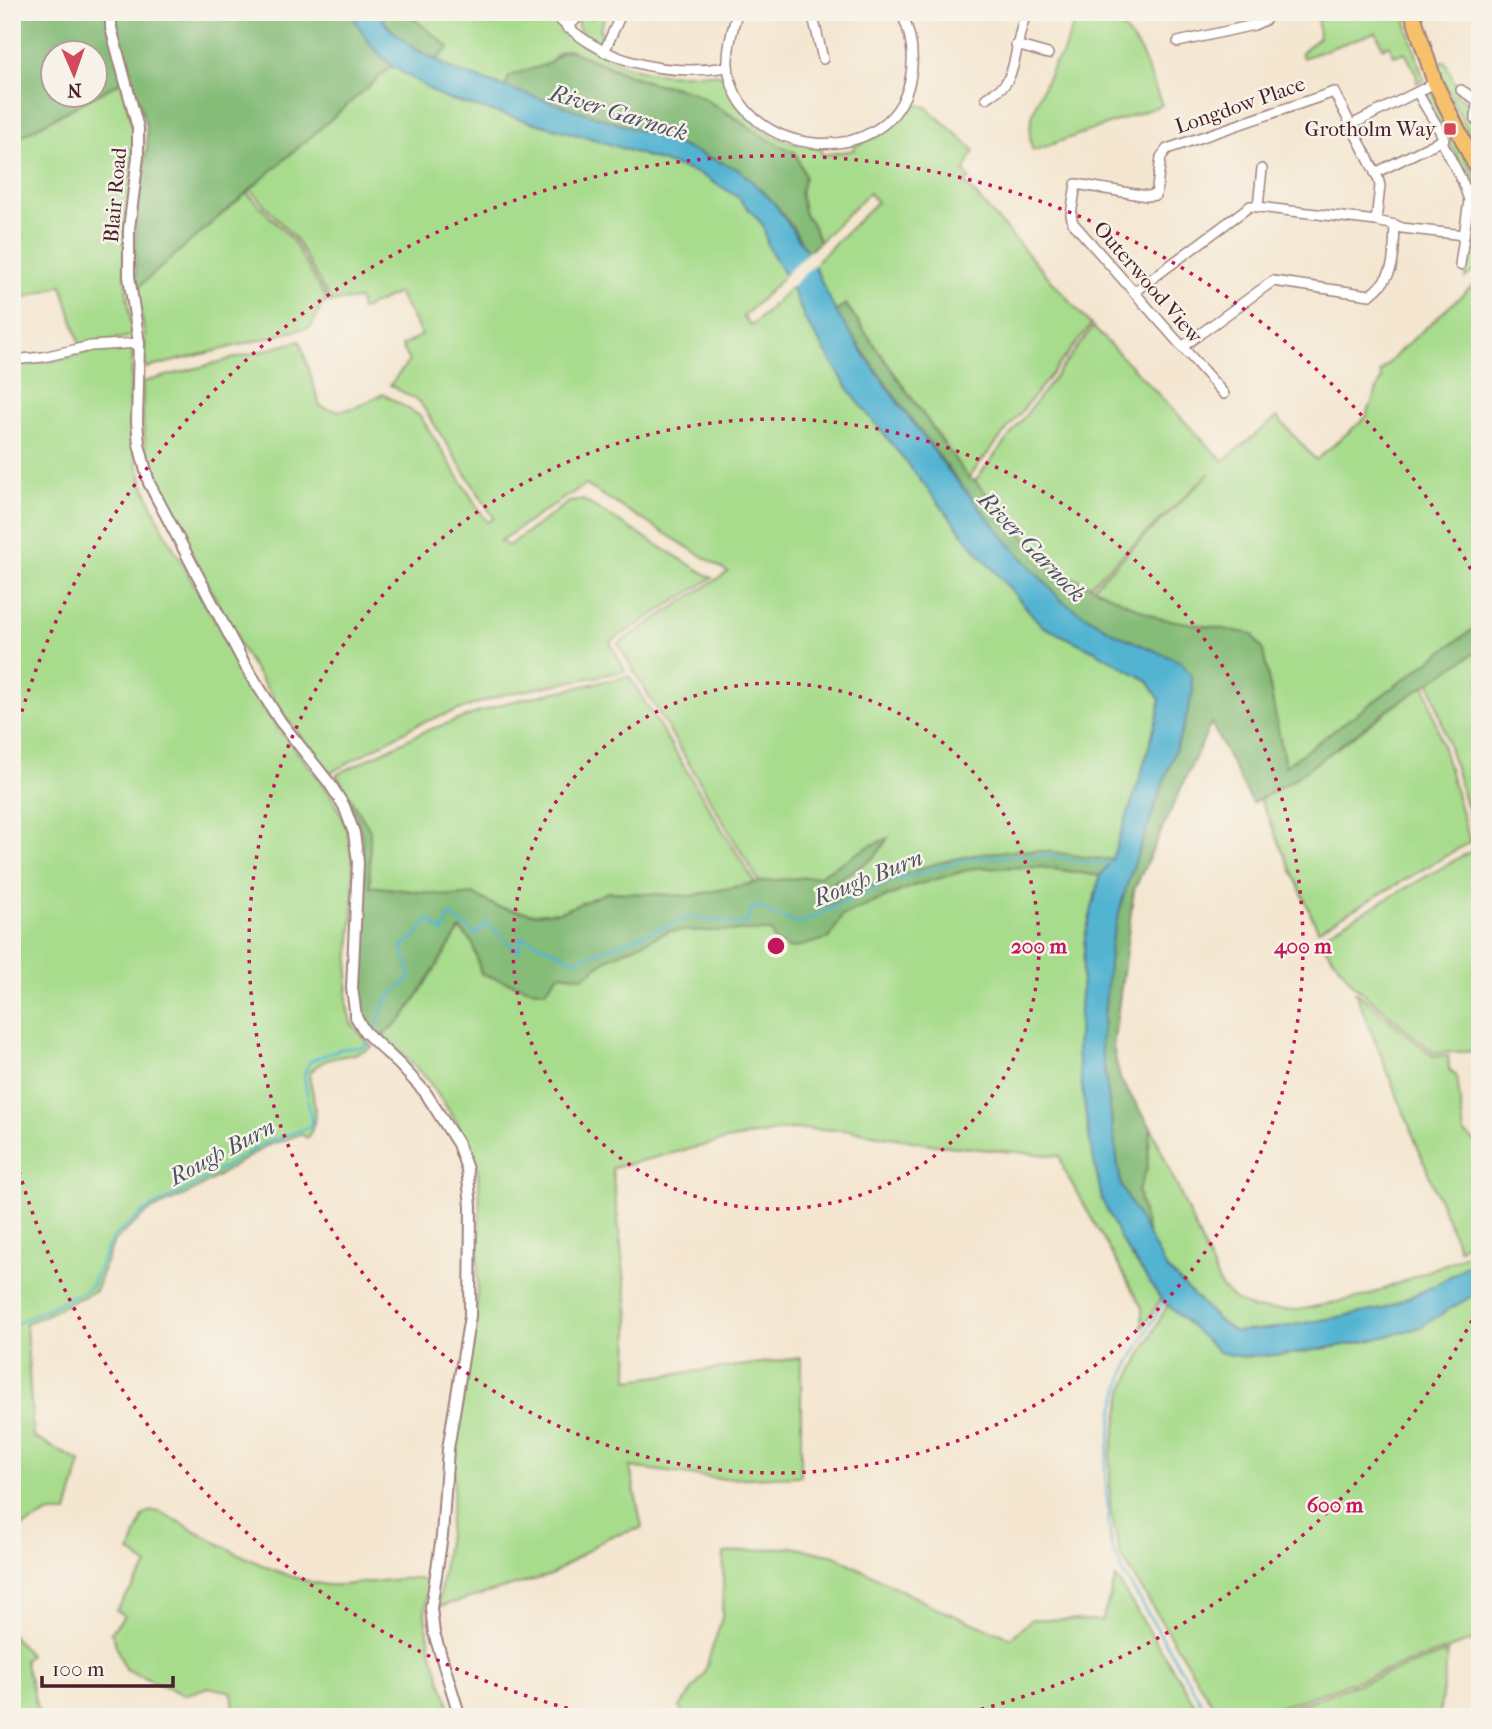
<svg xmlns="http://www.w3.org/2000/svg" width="1492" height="1729" viewBox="0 0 1492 1729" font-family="'IM FELL French Canon',serif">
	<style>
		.green { fill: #a7dc8c; stroke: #787e5c; stroke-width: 2 }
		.forest { fill: #85bc78; stroke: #686e52; stroke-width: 2; fill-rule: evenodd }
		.water { fill: #53b4d2; stroke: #4e6a7e; stroke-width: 2 }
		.pier { fill: #f4e6d0 }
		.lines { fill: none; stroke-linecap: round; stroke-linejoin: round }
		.stream { stroke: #53b4d2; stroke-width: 2.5 }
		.minor-casing { stroke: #9f827e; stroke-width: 12 }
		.tertiary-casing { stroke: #9f827e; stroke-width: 14 }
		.trunk-casing { stroke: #9f827e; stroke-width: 18 }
		.minor { stroke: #fff; stroke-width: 9 }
		.tertiary { stroke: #fff; stroke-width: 10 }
		.trunk { stroke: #f6c16b; stroke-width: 14 }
		.ring { fill: none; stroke: #c2185b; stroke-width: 3.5; stroke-dasharray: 3.5 7 }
		.poi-dot { fill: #d1495b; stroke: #f7f3e8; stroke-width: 2.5 }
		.labels { text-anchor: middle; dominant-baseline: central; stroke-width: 5; stroke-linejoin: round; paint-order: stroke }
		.street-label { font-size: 21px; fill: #4a1f2b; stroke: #f7f3e8 }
		.poi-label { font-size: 21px; fill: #4a1f2b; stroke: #f7f3e8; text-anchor: end }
		.water-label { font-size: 23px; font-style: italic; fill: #4d5365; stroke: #f7f3e8 }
		.centre { fill: #c2185b; stroke: #f7f3e8; stroke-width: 3.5 }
		.ring-label { font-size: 21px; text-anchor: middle; font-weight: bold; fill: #c2185b; stroke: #f7f3e8; stroke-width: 5; stroke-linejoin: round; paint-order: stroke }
	</style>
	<rect width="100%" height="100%" fill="#f7f3e8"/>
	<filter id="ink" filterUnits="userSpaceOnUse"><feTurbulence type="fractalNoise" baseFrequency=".0143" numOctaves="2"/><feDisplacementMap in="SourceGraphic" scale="14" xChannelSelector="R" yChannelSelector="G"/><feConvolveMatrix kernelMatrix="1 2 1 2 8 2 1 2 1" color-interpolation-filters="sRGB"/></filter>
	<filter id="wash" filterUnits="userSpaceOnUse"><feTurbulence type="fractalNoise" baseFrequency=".00686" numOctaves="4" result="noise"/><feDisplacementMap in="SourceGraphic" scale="28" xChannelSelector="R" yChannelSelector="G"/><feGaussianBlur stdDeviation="1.57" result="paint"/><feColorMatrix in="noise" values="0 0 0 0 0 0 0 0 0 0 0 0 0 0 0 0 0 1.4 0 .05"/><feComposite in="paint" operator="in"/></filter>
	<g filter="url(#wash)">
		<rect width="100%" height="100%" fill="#f4e6d0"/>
		<g class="green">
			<path d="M405,12H545C579,44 618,71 665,74C684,75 702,72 720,75C729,82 731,93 737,102C759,136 784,142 821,149L822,155L855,150L854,146C880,137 896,127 909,103L926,107L974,150L964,172L970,179L964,182L1091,325L968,478L846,304L836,312L824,291L814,264L877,202L869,193L819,242L814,227L805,215L800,194L805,176L795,152L775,145L734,116L674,86L651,83L569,50L559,52L550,63L509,77L505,87L456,71L437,60L449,47Z"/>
			<path d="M598,12H607L600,29L601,33H608L602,40L595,41L580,32L577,23L582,16L592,18Z"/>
			<path d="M1079,12H1110L1140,50L1162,105L1033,151C1022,121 1043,90 1055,62L1061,57Z"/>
			<path d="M1405,12L1407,21L1406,22L1424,80L1417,83L1416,74L1405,52L1394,56L1389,45L1383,48L1376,32L1303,58L1301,53L1319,37L1317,13Z"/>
			<path d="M1445,61L1457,88L1456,94L1469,104L1470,120L1474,123L1480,122L1478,147H1475L1436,65Z"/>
			<path d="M392,66L444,98L597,140L700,174L738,197L763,225L768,246L785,276L743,317L752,326L791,287L806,321L852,394L969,541L1042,626L1093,650L1148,681L1160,700L1159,711L1140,778L1112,859L1090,860L1044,851L884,879L821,907C820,881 857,872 873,858C879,853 883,845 886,839L868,847L819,876L759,882L618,644L728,572L586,485L564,498L500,541L508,546L569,502L583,500L712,578L610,642L625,671L502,695L418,724L330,773L285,717L244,653L153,480C143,445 142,418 143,382L300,341L320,406C344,417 361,405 383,394L420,416L487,522L494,518L420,402L390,385L409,361L402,346L422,335L398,293L361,310L359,299L331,302L296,240L250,189Z"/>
			<path d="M121,81L133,128V156L124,229L125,278L133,336L80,345L62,285L12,302V141Z"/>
			<path d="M1431,94L1436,99L1480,188V266L1465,278L1474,191L1426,96Z"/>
			<path d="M247,192L293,241L328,302L323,303L311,327L147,368L145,365V335L136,289Z"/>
			<path d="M1480,279V624L1285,767L1263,651L1252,634L1158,618L1092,588L1210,473L1088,587L1052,568L975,481L1093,327L1223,461L1277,417L1316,460L1366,417L1382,378L1380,373L1401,350Z"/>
			<path d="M131,347L133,350C131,384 128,418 134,451C147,512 186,568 216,622C234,654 250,689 271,719C294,751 327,781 342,817C366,872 346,947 347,1006L351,1023L372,1047C351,1061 324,1051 309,1075C313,1097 321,1119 307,1138L301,1134L266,1146L195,1190L149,1211L114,1241L95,1291L26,1324L33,1437L81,1462L67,1513H50L12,1532V364L61,360L94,350Z"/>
			<path d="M1473,653L1480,655V837L1476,839L1430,682Z"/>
			<path d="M629,676L755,883L690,896L608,892L560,912L535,914L498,907L473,894L453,896L370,886V830L336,775L423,732L505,703Z"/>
			<path d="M1425,685L1470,842L1318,930L1260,799C1318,766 1370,722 1425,685Z"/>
			<path d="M1480,846V1051L1434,1053L1354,985L1318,938Z"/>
			<path d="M1041,867L1100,876L1085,937L1077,1052L1089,1136L1122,1242L1161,1299L1142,1329V1307L1064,1170L1060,1156L936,1145L849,1130L788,1129L726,1140L612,1168L629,1318L628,1380L801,1358V1476L720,1479L630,1467L642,1528L606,1538L551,1575L438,1607L453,1498L455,1444L476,1318L480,1211L478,1169L458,1124L427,1079L383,1035L404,1017L460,929L473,943L481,974L530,989L545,991L559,974L584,977L609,958L669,931H772L842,916L913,886L974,868Z"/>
			<path d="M1355,991L1433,1056H1448L1449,1068L1457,1077L1464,1133L1480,1145V1232L1459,1249Z"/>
			<path d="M1151,1127L1221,1287L1236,1301L1254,1309L1298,1310L1367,1296L1460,1258L1480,1243V1258L1432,1287L1383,1309L1277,1328L1234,1332L1218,1320L1167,1269L1149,1239L1138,1190L1147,1168Z"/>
			<path d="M1480,1291V1638L1252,1717H1220L1120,1554L1110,1509V1458L1124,1388L1168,1304L1219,1352L1243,1357L1291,1354L1368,1341L1418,1328Z"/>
			<path d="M151,1511L160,1512C211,1538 271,1577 327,1585C351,1588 415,1572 428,1582L425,1616L431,1650L453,1717H235L232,1692L209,1687L184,1695L125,1669L111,1632L125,1616L116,1610L148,1566L130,1552L143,1516Z"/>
			<path d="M792,1547L835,1556L938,1609L1011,1638L1032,1619L1102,1621L1116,1578L1203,1717H685L679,1708L704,1674L722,1618L724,1553Z"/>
			<path d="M12,1635L29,1655L24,1660L40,1717H12Z"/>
			<path d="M1448,1652L1439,1717H1264Z"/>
		</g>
		<g class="forest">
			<path d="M12,12H350L371,45L392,66L136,289L135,232L147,144L146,125L130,77L12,141ZM52,52H94V94H52Z"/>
			<path d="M378,12H405L449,47L437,60C413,49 392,35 378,12Z"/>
			<path d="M569,50C595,61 622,75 650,82C664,87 678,86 692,92C728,110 757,138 795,152L805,176L800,194L805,215L814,227L819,242L808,253L792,226L774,203L740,170L659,137L505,87L509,77C522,69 539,69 549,63C558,57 556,53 569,50Z"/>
			<path d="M845,304L968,478L975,481L1052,568L1158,618L1252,634L1263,651L1285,766L1480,624V655L1473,654L1389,709L1290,782L1252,803L1211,723L1134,890L1113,1047L1120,1079L1151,1127L1147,1168L1138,1191L1149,1239L1121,1186L1101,1046L1111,942L1127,884L1184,725L1193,690L1181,662C1141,645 1097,629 1063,601C1042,585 1016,551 998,530C939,460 887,387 836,312Z"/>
			<path d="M336,775L370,830V886L453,896L473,894L498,907L535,914L560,912L608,892L690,896L759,882L819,876L868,847L888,838C884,844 879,852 874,857C858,872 820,880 821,907C892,876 964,846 1043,851C1068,852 1085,860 1112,859L1100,876L1041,867L974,868L913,886L842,916L830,938L791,949L775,942L771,931H669L609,958L584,977L559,974L545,991L530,989L481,974L473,943L460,929L404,1017L378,1039L361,1020L357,976L365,887L362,839L356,816Z"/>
		</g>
		<path class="water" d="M350,12H378L387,26L416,50L456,71L659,137L740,170L774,203L808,253L836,312L885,385L947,469L1016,551L1062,601L1116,634L1181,662L1191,676L1193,690L1184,725L1127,884L1111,942L1101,1046L1121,1186L1167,1269L1218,1320L1235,1332L1277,1328L1383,1309L1432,1287L1480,1258V1291L1418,1328L1368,1341L1291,1354L1243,1357L1219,1352L1161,1299L1122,1242L1102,1200L1089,1136L1077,1052L1085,937L1100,876L1112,859L1140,778L1159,711L1160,700L1148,681L1093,650L1042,626L971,544L852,394L806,321L791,287L768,246L763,225L738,197L700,174L597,140L444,98L392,66L371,45Z"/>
		<path class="pier" d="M810,250L817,262L789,289L782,278Z"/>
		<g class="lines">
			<g class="stream">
				<path d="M372,1034C379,1024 379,1017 383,1007C389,994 400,987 411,978L402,945C416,940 418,929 430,920L443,933L450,915L476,934L486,923L519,952L521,936L576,960L690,917L744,925L755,906L798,924L888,882L971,858L1045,855L1091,863H1110"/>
				<path d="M1164,1301L1124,1373L1114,1411L1105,1471L1109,1527L1112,1547L1124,1574L1210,1717"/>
				<path d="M12,1326L91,1287L112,1238L146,1210L193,1186L264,1143L312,1126L304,1075L310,1061L341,1049L364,1047L369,1039"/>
			</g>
		</g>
	</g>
	<g filter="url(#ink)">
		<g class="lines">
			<g class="minor-casing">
				<g id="minor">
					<path d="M552,12C599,62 662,77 728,67"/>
					<path d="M737,12C733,29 727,47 728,65C735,158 890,175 910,80C915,57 911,33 901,12"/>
					<path d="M812,12L823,59"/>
					<path d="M1478,12L1480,17"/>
					<path d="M567,28L583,12"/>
					<path d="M1178,42L1254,25L1265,20L1273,12"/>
					<path d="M1016,45L1048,54"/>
					<path d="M604,52L622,12"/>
					<path d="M1435,83L1351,125L1378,178L1380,186L1376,221L1395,225L1402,228L1464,235"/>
					<path d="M1461,90L1477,100L1476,120"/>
					<path d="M986,98C992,94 1000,90 1005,84C1018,66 1016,34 1027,12"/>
					<path d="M1441,140L1461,179"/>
					<path d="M1375,173L1444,139C1436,122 1426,109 1418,93"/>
					<path d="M1258,206L1262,169"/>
					<path d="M1460,265L1469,200L1463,183"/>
					<path d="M1134,292L1250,206L1376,221"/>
					<path d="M1182,347L1273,281L1370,295C1398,273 1393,257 1395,225"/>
					<path d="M12,360L43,357L91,346L139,343"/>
					<path d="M1224,394L1073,223L1071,215L1076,184L1147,196L1156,195L1161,157L1167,149L1334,92L1351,125"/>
				</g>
			</g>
			<g class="tertiary-casing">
				<path id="tertiary" d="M111,12V28L138,128V157L129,229V276L139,343L137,422L139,444L149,483L245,665L280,721L330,784L344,806L354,833L358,862L352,988L356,1017L365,1032L400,1065L425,1092L458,1144L467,1169L471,1206L470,1316L448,1449L442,1536L431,1608L434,1633L460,1717"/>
			</g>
			<g class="trunk-casing">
				<path id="trunk" d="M1412,12L1435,83L1480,175"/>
			</g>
			<use href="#minor" class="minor"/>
			<use href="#tertiary" class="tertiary"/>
			<use href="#trunk" class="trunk"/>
		</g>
	</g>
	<g class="ring">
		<circle cx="776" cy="946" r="263"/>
		<circle cx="776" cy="946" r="527"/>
		<path d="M1477 1311A790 790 0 0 1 954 1716M598 1716A790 790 0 0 1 13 1150M13 742A790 790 0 0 1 1477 581"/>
	</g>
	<rect class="poi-dot" x="1443" y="122" width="14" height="14" rx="3.5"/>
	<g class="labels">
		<g class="street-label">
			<text transform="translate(1240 105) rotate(-19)">Longdow Place</text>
			<text transform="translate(115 195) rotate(-85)">Blair Road</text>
			<text transform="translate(1148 282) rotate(49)">Outerwood View</text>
		</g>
		<g class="poi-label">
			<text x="1436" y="129">Grotholm Way</text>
		</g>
		<g class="water-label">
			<text transform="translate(619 113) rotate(17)">River Garnock</text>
			<text transform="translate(1032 547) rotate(46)">River Garnock</text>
			<text transform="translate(868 878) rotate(-22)">Rough Burn</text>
			<text transform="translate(222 1152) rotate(-28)">Rough Burn</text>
		</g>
	</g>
	<circle cx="776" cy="946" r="10" class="centre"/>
	<g class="ring-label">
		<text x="1039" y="953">200 m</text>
		<text x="1303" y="953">400 m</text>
		<text x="1335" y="1512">600 m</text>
	</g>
	<rect width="1492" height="1729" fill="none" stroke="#f7f3e8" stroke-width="42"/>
	<g transform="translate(74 74) rotate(178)"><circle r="33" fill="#f7f3e8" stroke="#b29e9c" stroke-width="2"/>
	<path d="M0-5L12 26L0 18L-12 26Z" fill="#d1495b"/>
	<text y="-10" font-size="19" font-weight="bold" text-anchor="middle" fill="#4a1f2b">N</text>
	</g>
	<path d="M42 1676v10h131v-10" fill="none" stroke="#4a1f2b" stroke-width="3.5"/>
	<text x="52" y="1676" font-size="21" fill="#4a1f2b" stroke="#f7f3e8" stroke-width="5" paint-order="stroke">100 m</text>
</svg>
